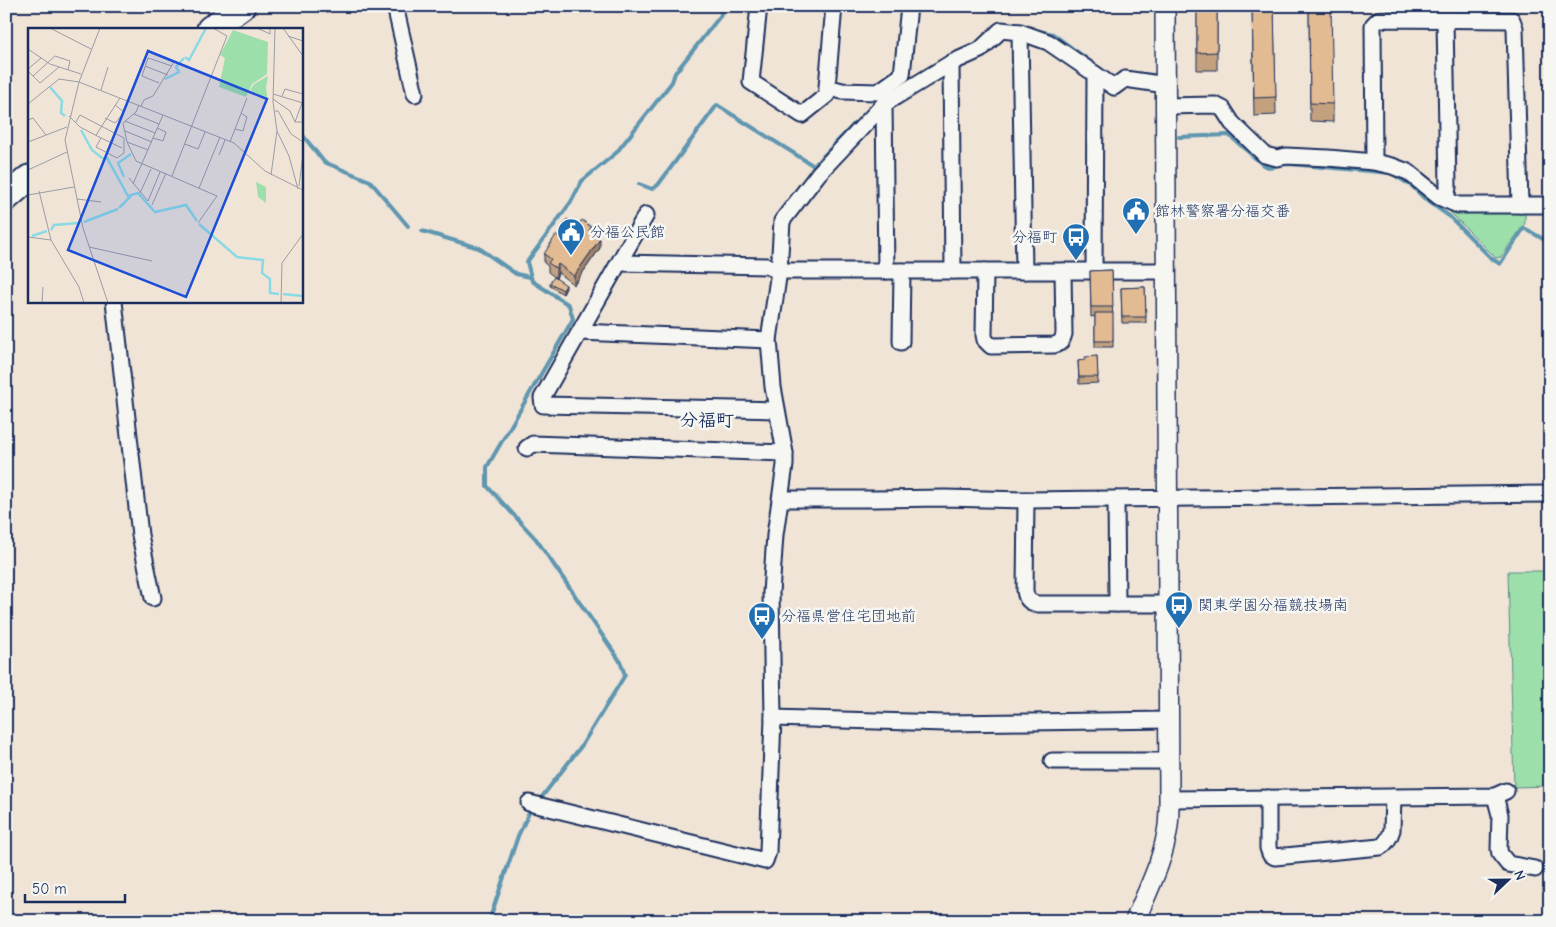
<svg xmlns="http://www.w3.org/2000/svg" width="1556" height="927" viewBox="0 0 1556 927" font-family="'Comic Neue','Klee One',sans-serif">
	<style>
		.park { fill: #9cdfab; stroke: #5c8784 }
		.lines { fill: none; stroke-linecap: round; stroke-linejoin: round }
		.stream { stroke: #5e96b0; stroke-width: 4 }
		.minor-casing { stroke: #1b2f5e; stroke-width: 19 }
		.tertiary-casing { stroke: #1b2f5e; stroke-width: 22 }
		.primary-casing { stroke: #1b2f5e; stroke-width: 29 }
		.minor { stroke: #f6f6f2; stroke-width: 15 }
		.tertiary { stroke: #f6f6f2; stroke-width: 19 }
		.primary { stroke: #f6f6f2; stroke-width: 25 }
		.wall { fill: #c3a17e; stroke: #1b2f5e }
		.shaded-wall { fill: #9f8367; stroke: #1b2f5e }
		.building { fill: #e3bb93; stroke: #1b2f5e }
		.labels { text-anchor: middle; dominant-baseline: central; stroke-width: 5; stroke-linejoin: round; paint-order: stroke }
		.poi-label { font-size: 15px; fill: #1b2f5e; stroke: #f6f6f2; text-anchor: start }
		.quarter-label { font-size: 18px; font-weight: bold; fill: #1b2f5e; stroke: #f6f6f2 }
		.inset-river { fill: none; stroke: #8adae6; stroke-width: 2.5 }
		.inset-road { fill: none; stroke: #9b9ca6; stroke-width: 1 }
		.view { fill: #1d4ed8; fill-opacity: 0.15; stroke: #1d4ed8; stroke-width: 2.5 }
		.inset-edge { fill: none; stroke: #1b2f5e; stroke-width: 2.5 }
	</style>
	<rect width="100%" height="100%" fill="#f0e4d6"/>
	<filter id="ink" filterUnits="userSpaceOnUse"><feTurbulence type="fractalNoise" baseFrequency=".02" numOctaves="2"/><feDisplacementMap in="SourceGraphic" scale="10" xChannelSelector="R" yChannelSelector="G"/><feConvolveMatrix kernelMatrix="1 2 1 2 8 2 1 2 1" color-interpolation-filters="sRGB"/></filter>
	<g filter="url(#ink)">
		<g class="park">
			<path d="M1525,211V223L1501,257L1496,258L1450,212Z"/>
			<path d="M1508,571H1550V786L1514,787Z"/>
		</g>
		<g class="lines">
			<g class="stream">
				<path d="M1039,31L1053,34L1113,78L1119,75"/>
				<path d="M1133,73L1153,75"/>
				<path d="M301,133L324,162L370,181L408,226"/>
				<path d="M1179,137L1229,135L1263,165L1271,168L1277,165L1289,164L1391,173L1412,186L1425,199L1449,216L1491,258L1500,264L1524,228L1550,243"/>
				<path d="M639,184L652,189L658,185L717,105L814,166L855,123"/>
				<path d="M422,231L479,248L516,274L530,277"/>
				<path d="M538,802L582,745L625,675L620,661L536,539L487,486V467L573,319L569,305L532,281L527,262L571,202L582,181L616,153L672,82L675,73L721,15L720,6"/>
				<path d="M489,921L518,836L529,813L533,808"/>
			</g>
			<g class="minor-casing">
				<g id="minor">
					<path d="M395,6L415,94"/>
					<path d="M759,6L751,82L802,115L827,95V87L842,91L878,92L902,75L909,6"/>
					<path d="M1445,20L1448,187L1446,200"/>
					<path d="M1020,32L1024,271"/>
					<path d="M951,63L953,271"/>
					<path d="M827,87L834,6"/>
					<path d="M884,104L886,271"/>
					<path d="M1165,106L1215,105L1223,109L1232,123L1265,155L1277,158L1286,156L1328,158L1374,162L1392,166L1408,172L1439,197L1458,205H1550"/>
					<path d="M1374,162L1373,25L1379,19L1512,20L1515,28L1520,205"/>
					<path d="M646,215L542,398L543,405L776,410"/>
					<path d="M620,263L767,266L779,271H1166"/>
					<path d="M985,271L984,335L985,340L991,346L1054,345C1061,343 1062,341 1064,334L1063,271"/>
					<path d="M1094,271L1095,74"/>
					<path d="M114,301L140,535L153,598"/>
					<path d="M580,332L769,340"/>
					<path d="M901,342L902,271"/>
					<path d="M527,448L533,444L785,453"/>
					<path d="M781,499H876L945,498L1026,500L1550,494"/>
					<path d="M1116,499L1117,604"/>
					<path d="M1026,500L1025,590C1026,599 1029,602 1037,604H1168"/>
					<path d="M773,718L945,723L1169,720"/>
					<path d="M1052,761H1169"/>
					<path d="M1495,796L1500,815L1499,849L1500,854L1508,864L1535,869"/>
					<path d="M1268,798V848L1270,854L1275,857L1380,847C1386,844 1390,837 1392,830L1393,797"/>
					<path d="M1169,799L1495,796L1506,791"/>
					<path d="M529,803L765,861L768,852L773,718L771,593L775,535L785,465V453L773,387L769,340L779,271L782,221L819,173L884,104L951,63L980,50L1001,30L1020,32L1048,42L1114,87L1125,79L1166,85"/>
				</g>
			</g>
			<g class="tertiary-casing">
				<path id="tertiary" d="M1135,921C1148,890 1164,859 1168,826C1169,817 1169,808 1169,799L1165,6"/>
			</g>
			<g class="primary-casing">
				<g id="primary">
					<path d="M210,29L242,6"/>
					<path d="M6,198L29,178"/>
				</g>
			</g>
			<use href="#minor" class="minor"/>
			<use href="#tertiary" class="tertiary"/>
			<use href="#primary" class="primary"/>
		</g>
		<g class="wall">
			<rect x="1197" y="6" width="20" height="64"/>
			<path d="M1252,6H1274L1276,115L1254,116Z"/>
			<path d="M1309,6L1333,104V122L1310,121Z"/>
			<path d="M573,223L591,232L600,248L574,285L558,273L556,278L548,272V266L544,263V254L563,239L566,234L564,233V224Z"/>
			<path d="M1112,270L1113,347H1095V316L1091,317L1090,271Z"/>
			<path d="M550,283L566,288L563,294L550,286Z"/>
			<path d="M1145,287L1146,323H1122L1121,288Z"/>
			<path d="M1097,356L1098,383L1079,384L1078,361L1085,360Z"/>
		</g>
		<g class="shaded-wall">
			<path d="M600,239V248L574,285V276Z"/>
			<path d="M558,264V273L556,278V268Z"/>
			<path d="M566,285V288L563,294V290Z"/>
		</g>
		<g class="building">
			<path d="M1197,6H1217V52L1197,53Z"/>
			<path d="M1252,6H1274L1276,97L1254,98Z"/>
			<path d="M1309,6H1331L1333,104L1310,103Z"/>
			<path d="M567,219L573,223L575,221L579,224L582,220L591,227L589,231L600,239L574,276L558,264L556,268L548,263L551,259L544,254L556,235L563,239L570,228L564,224Z"/>
			<path d="M1112,270L1113,307H1091L1090,271Z"/>
			<path d="M554,277L566,285L563,290L550,283Z"/>
			<path d="M1145,287L1146,317H1122L1121,288Z"/>
			<rect x="1095" y="313" width="18" height="28"/>
			<path d="M1097,356L1098,377H1079L1078,361L1085,360V357Z"/>
		</g>
	</g>
	<defs>
		<g id="civic-pin" transform="scale(1.4375)"><path d="M0 17L-7.5 6A9.5 9.5 0 1 1 7.5 6Z" fill="#1f6fb2" stroke="#f6f6f2"/><path d="M-.6-6.5H3V-4.5H.6V-3L4-1V1h2V6H-6V1h2V-1L-.6-3ZM-1.2 2.5V6h2.4V2.5Z" fill="#fff"/></g>
		<g id="bus-pin" transform="scale(1.4375)"><path d="M0 17L-7.5 6A9.5 9.5 0 1 1 7.5 6Z" fill="#1f6fb2" stroke="#f6f6f2"/><path d="M-5-6H5V4H4V6H2V4H-2V6H-4V4H-5ZM-3.5-4V0h7V-4ZM-3.5 1.2v1.5H-2V1.2ZM2 1.2v1.5H3.5V1.2Z" fill="#fff"/></g>
	</defs>
	<g fill-rule="evenodd">
		<use href="#civic-pin" x="1136" y="211"/>
		<use href="#civic-pin" x="571" y="232"/>
		<use href="#bus-pin" x="1076" y="237"/>
		<use href="#bus-pin" x="1179" y="605"/>
		<use href="#bus-pin" x="762" y="616"/>
	</g>
	<g class="labels">
		<g class="poi-label">
			<text x="1155" y="211">館林警察署分福交番</text>
			<text x="590" y="232">分福公民館</text>
			<text x="1057" y="237" text-anchor="end">分福町</text>
			<text x="1198" y="605">関東学園分福競技場南</text>
			<text x="781" y="616">分福県営住宅団地前</text>
		</g>
		<g class="quarter-label">
			<text x="707" y="420">分福町</text>
		</g>
	</g>
	<g transform="translate(28 28)">
		<rect width="275" height="275" fill="#f0e4d6"/>
		<path d="M240,48L238,60L240,73L222,62L226,56Z" fill="#9cdfab"/>
		<path d="M228,154L238,159V175L230,169Z" fill="#9cdfab"/>
		<path d="M205,2L240,14L239,46L224,56L218,69L191,59L197,30L192,27Z" fill="#9cdfab"/>
		<path class="inset-river" d="M157,29L161,32L178,0M137,51L151,44L148,39L156,30M22,59L34,73L33,85L37,88M53,102L64,122L74,130H79L100,168L110,165L127,184L158,177L169,193M96,149L90,135L103,126M91,180L103,168M56,194L90,181M171,196L209,229L235,232L234,245L242,251V265L251,266M23,202L26,197L51,195M4,208L19,203M255,266L275,268"/>
		<path class="inset-road" d="M22,0L63,21M72,0L51,54L37,112L55,200L80,275M229,0L242,6V0M247,0L245,74L249,103L261,128L270,161M255,0L275,28M260,8L275,13M0,21L22,36L53,46M117,38L140,47M0,41L13,30M0,43L12,55L31,39M5,48L27,28L42,33L40,42M131,55L114,48L120,30L144,38M73,62L80,39M245,66L275,75M254,68L257,61L275,66M245,71L262,83L267,94H275M0,76L31,51L51,54L206,115L237,143L275,162M111,77L108,84L95,95L99,114L108,133L189,168L170,195M113,78L116,72L125,68L146,34M247,83H250L263,106L275,114M106,86L131,96M41,88L52,99L73,110L68,119L89,130L96,125V110L52,87L48,94M77,90L87,95L96,84L87,77M0,92L5,90L18,107M97,93L127,105M267,94L274,75M207,101L215,103L219,89L213,85M97,103L124,114M68,107L92,70M73,110L94,120M125,110L135,113L138,104L129,100M0,114L39,99M99,114L120,122M202,114L219,70M157,116L170,121L177,104M191,127L197,112M0,142L39,124M243,147L249,103M144,148L199,8L185,0M101,150L120,173L132,144M105,156L135,87M271,158L275,126M171,160L192,109M11,163L23,212L51,259L56,275M112,165L123,141M0,167L46,159M49,171L73,174M124,177L138,145M0,209L23,212M61,219L124,233M14,275L15,259M253,275L254,235L275,206"/>
		<path class="view" d="M120,23L239,71L158,269L40,222Z"/>
		<rect width="275" height="275" class="inset-edge"/>
	</g>
	<rect width="1556" height="927" fill="none" stroke="#f6f6f2" stroke-width="25"/>
	<rect x="12" y="12" width="1531" height="902" fill="none" stroke="#1b2f5e" stroke-width="2" filter="url(#ink)"/>
	<g transform="translate(1508 880) rotate(68)" stroke="#f6f6f2" stroke-width="4" paint-order="stroke">
	<path d="M0-4L9 19L0 12L-9 19Z" fill="#1b2f5e"/>
	<text y="-8" font-size="14" font-weight="bold" text-anchor="middle" fill="#1b2f5e">N</text>
	</g>
	<path d="M25 894v8h100v-8" fill="none" stroke="#1b2f5e" stroke-width="2.5"/>
	<text x="32" y="894" font-size="15" fill="#1b2f5e" stroke="#f6f6f2" stroke-width="4" paint-order="stroke">50 m</text>
</svg>
